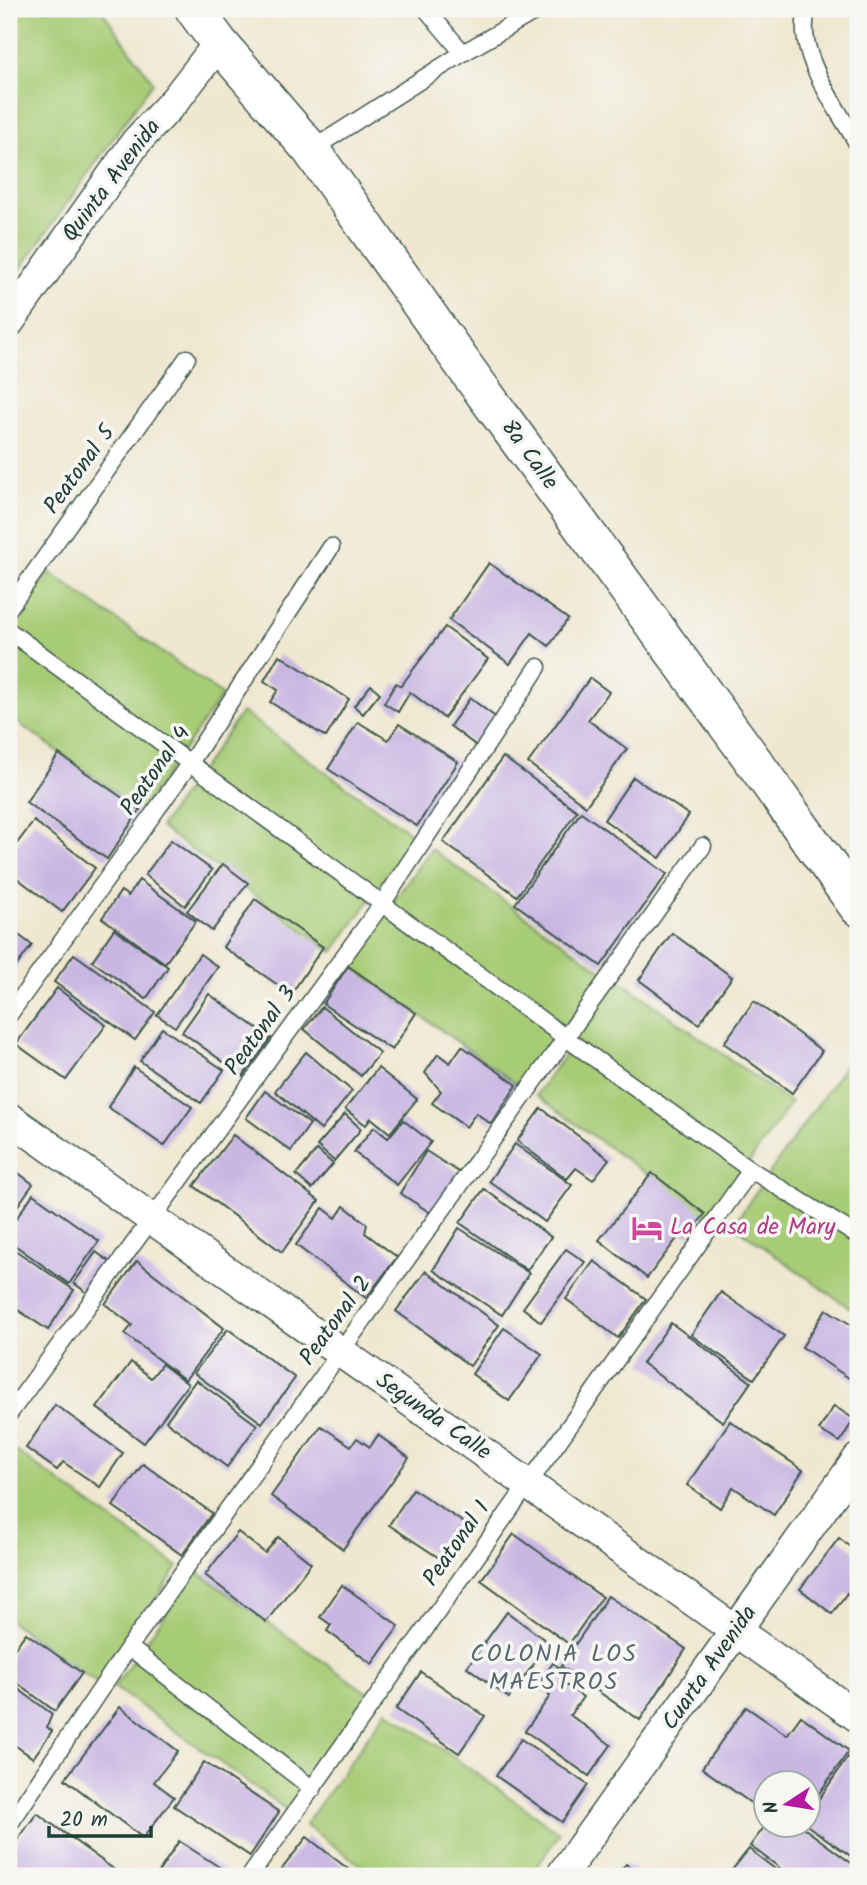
<svg xmlns="http://www.w3.org/2000/svg" width="867" height="1885" viewBox="0 0 867 1885" font-family="Kalam,sans-serif">
	<style>
		.green { fill: #a7cc76; stroke: #638455; stroke-width: 2 }
		.building { fill: #c9b6e3 }
		.lines { fill: none; stroke-linecap: round; stroke-linejoin: round }
		.service-casing { stroke: #3e564b; stroke-width: 19 }
		.minor-casing { stroke: #3e564b; stroke-width: 33 }
		.tertiary-casing { stroke: #3e564b; stroke-width: 40 }
		.service { stroke: #fff; stroke-width: 16 }
		.minor { stroke: #fff; stroke-width: 30 }
		.tertiary { stroke: #fff; stroke-width: 37 }
		.labels { text-anchor: middle; dominant-baseline: central; stroke-width: 7; stroke-linejoin: round; paint-order: stroke }
		.street-label { font-size: 23px; fill: #1f3d34; stroke: #f6f6f2 }
		.hotel-label { font-size: 23px; fill: #b23c85; stroke: #f6f6f2; text-anchor: start }
		.neighbourhood-label { font-size: 24px; letter-spacing: 2px; fill: #5a6771; stroke: #f6f6f2 }
	</style>
	<rect width="100%" height="100%" fill="#f6f6f2"/>
	<filter id="ink" filterUnits="userSpaceOnUse"><feTurbulence type="fractalNoise" baseFrequency=".0143" numOctaves="2"/><feDisplacementMap in="SourceGraphic" scale="14" xChannelSelector="R" yChannelSelector="G"/><feConvolveMatrix kernelMatrix="1 2 1 2 8 2 1 2 1" color-interpolation-filters="sRGB"/></filter>
	<filter id="wash" filterUnits="userSpaceOnUse"><feTurbulence type="fractalNoise" baseFrequency=".00686" numOctaves="4" result="noise"/><feDisplacementMap in="SourceGraphic" scale="28" xChannelSelector="R" yChannelSelector="G"/><feGaussianBlur stdDeviation="1.57" result="paint"/><feColorMatrix in="noise" values="0 0 0 0 0 0 0 0 0 0 0 0 0 0 0 0 0 1.4 0 .05"/><feComposite in="paint" operator="in"/></filter>
	<g filter="url(#wash)">
		<rect width="100%" height="100%" fill="#efe7cf"/>
		<g class="green">
			<path d="M9,9H101L153,82L9,285Z"/>
			<path d="M49,572L222,695L141,811L9,716V629Z"/>
			<path d="M242,712L415,836L333,952L160,827Z"/>
			<path d="M431,849L604,972L522,1088L349,964Z"/>
			<path d="M618,979L791,1103L709,1219L536,1095Z"/>
			<path d="M858,1047V1314L733,1225Z"/>
			<path d="M9,1446L178,1567L97,1683L9,1620Z"/>
			<path d="M196,1571L369,1694L287,1810L114,1687Z"/>
			<path d="M387,1710L560,1833L530,1876H376L305,1825Z"/>
		</g>
		<g id="blocks">
			<g class="building">
				<path d="M489,563L568,619L549,646L532,633L510,664L449,620Z"/>
				<path d="M445,627L488,659L444,718L410,692L398,712L384,703L396,683L401,686Z"/>
				<path d="M279,655L349,699L326,737L270,702L278,690L264,681Z"/>
				<path d="M590,678L609,692L588,720L627,749L586,806L528,763Z"/>
				<path d="M371,685L380,693L363,714L354,706Z"/>
				<path d="M470,698L498,719L478,747L450,726Z"/>
				<path d="M358,722L388,740L399,724L458,762L417,826L328,769Z"/>
				<path d="M59,754L140,810L107,859L26,802Z"/>
				<path d="M503,757L577,811L517,896L443,842Z"/>
				<path d="M633,777L689,815L660,858L604,820Z"/>
				<path d="M581,812L667,874L601,966L515,904Z"/>
				<path d="M34,821L95,868L62,912L9,872V854Z"/>
				<path d="M171,840L212,870L185,906L145,875Z"/>
				<path d="M223,864L248,883L212,931L187,911Z"/>
				<path d="M139,880L196,921L165,963L102,918L121,891L128,896Z"/>
				<path d="M255,899L323,947L291,994L223,947Z"/>
				<path d="M9,928L32,945L9,976Z"/>
				<path d="M114,929L168,967L146,999L92,961Z"/>
				<path d="M672,933L732,977L699,1024L639,980Z"/>
				<path d="M74,954L155,1012L135,1040L54,982Z"/>
				<path d="M200,954L218,967L175,1027L157,1015Z"/>
				<path d="M348,966L416,1013L392,1050L323,1004Z"/>
				<path d="M57,988L106,1025L66,1080L16,1044Z"/>
				<path d="M209,994L271,1038L243,1076L182,1032Z"/>
				<path d="M754,1001L822,1051L792,1093L724,1043Z"/>
				<path d="M322,1007L380,1053L361,1076L304,1029Z"/>
				<path d="M162,1028L224,1070L201,1103L140,1061Z"/>
				<path d="M462,1046L517,1085L491,1124L476,1113L466,1127L432,1103L441,1091L425,1073L438,1054L450,1063Z"/>
				<path d="M306,1052L352,1091L321,1130L275,1091Z"/>
				<path d="M134,1067L192,1107L164,1146L108,1107Z"/>
				<path d="M378,1068L417,1099L390,1133L371,1118L366,1125L345,1109Z"/>
				<path d="M265,1091L310,1124L291,1151L246,1118Z"/>
				<path d="M541,1108L609,1159L593,1180L576,1168L567,1179L517,1141Z"/>
				<path d="M345,1114L361,1129L334,1161L317,1146Z"/>
				<path d="M403,1120L431,1142L397,1185L354,1152L374,1127L388,1138Z"/>
				<path d="M233,1135L319,1201L282,1252L194,1186Z"/>
				<path d="M515,1144L572,1185L545,1222L489,1181Z"/>
				<path d="M317,1150L333,1164L312,1189L296,1175Z"/>
				<path d="M426,1151L463,1175L437,1217L400,1193Z"/>
				<path d="M9,1166L33,1184L9,1218Z"/>
				<path d="M652,1173L705,1214L688,1236L682,1232L647,1278L599,1240Z"/>
				<path d="M484,1189L551,1237L527,1270L460,1223Z"/>
				<path d="M33,1194L99,1241L69,1284L9,1241V1229Z"/>
				<path d="M344,1206L367,1224L365,1233L397,1257L366,1298L296,1245L323,1208L336,1218Z"/>
				<path d="M459,1228L529,1273L502,1315L433,1270Z"/>
				<path d="M9,1246L74,1290L48,1330L9,1304Z"/>
				<path d="M566,1249L585,1262L541,1322L523,1308Z"/>
				<path d="M96,1252L110,1262L87,1293L74,1283Z"/>
				<path d="M137,1261L224,1328L185,1380L125,1334L132,1325L105,1304Z"/>
				<path d="M594,1261L646,1299L618,1338L566,1299Z"/>
				<path d="M426,1271L499,1325L470,1366L396,1311Z"/>
				<path d="M721,1292L784,1336L754,1379L691,1335Z"/>
				<path d="M826,1309L858,1329V1384L802,1347Z"/>
				<path d="M671,1323L751,1382L723,1422L642,1363Z"/>
				<path d="M504,1328L542,1354L509,1401L472,1374Z"/>
				<path d="M228,1329L295,1378L262,1423L194,1373Z"/>
				<path d="M131,1362L151,1378L162,1364L188,1384L144,1443L97,1408Z"/>
				<path d="M196,1380L257,1425L227,1467L166,1421Z"/>
				<path d="M55,1405L123,1453L100,1487L63,1462L57,1470L26,1448Z"/>
				<path d="M834,1406L854,1419L840,1442L819,1430Z"/>
				<path d="M730,1421L803,1470L774,1515L733,1487L720,1508L687,1485Z"/>
				<path d="M321,1426L351,1446L357,1438L370,1447L378,1435L409,1458L343,1549L271,1496Z"/>
				<path d="M143,1464L212,1513L182,1555L113,1506Z"/>
				<path d="M413,1489L467,1525L444,1561L389,1525Z"/>
				<path d="M238,1532L265,1553L278,1537L311,1563L266,1622L205,1575Z"/>
				<path d="M514,1534L602,1597L569,1644L481,1580Z"/>
				<path d="M839,1538L858,1553V1602L847,1593L832,1614L800,1589Z"/>
				<path d="M342,1585L399,1626L372,1664L327,1631L331,1625L320,1617Z"/>
				<path d="M608,1596L686,1649L640,1720L561,1666Z"/>
				<path d="M507,1612L549,1643L509,1698L467,1667Z"/>
				<path d="M26,1633L82,1673L55,1711L9,1677V1656Z"/>
				<path d="M553,1663L568,1674L562,1682L583,1697L570,1715L611,1745L589,1776L525,1731L550,1696L537,1686Z"/>
				<path d="M421,1672L485,1716L459,1753L396,1709Z"/>
				<path d="M9,1682L52,1714L47,1727L52,1731L33,1758L9,1741Z"/>
				<path d="M120,1707L178,1751L154,1782L174,1797L143,1838L65,1779Z"/>
				<path d="M746,1707L787,1735L801,1716L849,1751L808,1809V1784H766V1814L702,1768Z"/>
				<path d="M521,1739L588,1785L562,1822L496,1776Z"/>
				<path d="M848,1757L858,1764V1861L808,1826V1815Z"/>
				<path d="M204,1762L279,1812L250,1856L174,1806Z"/>
				<path d="M37,1813L116,1871L112,1876H9V1852Z"/>
				<path d="M765,1826H801L858,1868L852,1876H791L750,1846Z"/>
				<path d="M307,1837L357,1876H281L278,1874Z"/>
				<path d="M179,1841L230,1874L229,1876H156Z"/>
				<path d="M749,1849L784,1876H727Z"/>
				<path d="M626,1864L642,1876H615Z"/>
			</g>
		</g>
	</g>
	<g filter="url(#ink)">
		<use href="#blocks" fill-opacity="0" stroke="#3e564b" stroke-width="2"/>
		<g class="lines">
			<g class="service-casing">
				<g id="service">
					<path d="M426,9L463,53"/>
					<path d="M808,9C792,50 839,110 858,145"/>
					<path d="M311,150L463,53L539,9"/>
					<path d="M9,608L187,358"/>
					<path d="M9,631L566,1038L751,1170L858,1236"/>
					<path d="M9,1015L190,763L331,547"/>
					<path d="M9,1414L382,904L538,667"/>
					<path d="M129,1647L313,1789"/>
					<path d="M9,1825L129,1647L703,846"/>
					<path d="M250,1876L751,1170"/>
				</g>
			</g>
			<g class="minor-casing">
				<g id="minor">
					<path d="M9,322L136,142L175,100L219,43"/>
					<path d="M9,1118L858,1717"/>
					<path d="M561,1876L858,1459"/>
				</g>
			</g>
			<g class="tertiary-casing">
				<path id="tertiary" d="M194,9L219,43L311,150L470,374L752,759L858,907"/>
			</g>
			<use href="#service" class="service"/>
			<use href="#minor" class="minor"/>
			<use href="#tertiary" class="tertiary"/>
		</g>
	</g>
	<defs>
		<g id="hotel-bare" transform="scale(2.415)"><path d="M-6-4.5h1.5V1H6V5H4.5V3h-9V5H-6ZM-4 0a1.8 1.8 0 1 1 3.6 0ZM.5 0V-2.5h3Q6-2.5 6 0Z" fill="#d1479c" stroke="#f6f6f2" stroke-width="2.5" paint-order="stroke"/></g>
	</defs>
	<g fill-rule="evenodd">
		<use href="#hotel-bare" x="647" y="1228"/>
	</g>
	<g class="labels">
		<g class="street-label">
			<text transform="translate(112 181) rotate(-53)">Quinta Avenida</text>
			<text transform="translate(529 455) rotate(54)">8a Calle</text>
			<text transform="translate(80 470) rotate(-54)">Peatonal 5</text>
			<text transform="translate(156 771) rotate(-55)">Peatonal 4</text>
			<text transform="translate(261 1031) rotate(-54)">Peatonal 3</text>
			<text transform="translate(336 1321) rotate(-54)">Peatonal 2</text>
			<text transform="translate(433 1417) rotate(35)">Segunda Calle</text>
			<text transform="translate(457 1544) rotate(-55)">Peatonal 1</text>
			<text transform="translate(710 1668) rotate(-55)">Cuarta Avenida</text>
		</g>
		<g class="hotel-label">
			<text x="670" y="1228">La Casa de Mary</text>
		</g>
		<g class="neighbourhood-label">
			<text x="554" y="1654">COLONIA LOS<tspan x="554" dy="28">MAESTROS</tspan></text>
		</g>
	</g>
	<rect width="867" height="1885" fill="none" stroke="#f6f6f2" stroke-width="35"/>
	<g transform="translate(787 1804) rotate(258)"><circle r="33" fill="#f6f6f2" stroke="#a0aca6" stroke-width="2"/>
	<path d="M0-5L12 26L0 18L-12 26Z" fill="#b5179e"/>
	<text y="-10" font-size="19" font-weight="bold" text-anchor="middle" fill="#1f3d34">N</text>
	</g>
	<path d="M49 1826v10h102v-10" fill="none" stroke="#1f3d34" stroke-width="3.5"/>
	<text x="60" y="1826" font-size="21" fill="#1f3d34" stroke="#f6f6f2" stroke-width="5" paint-order="stroke">20 m</text>
</svg>
